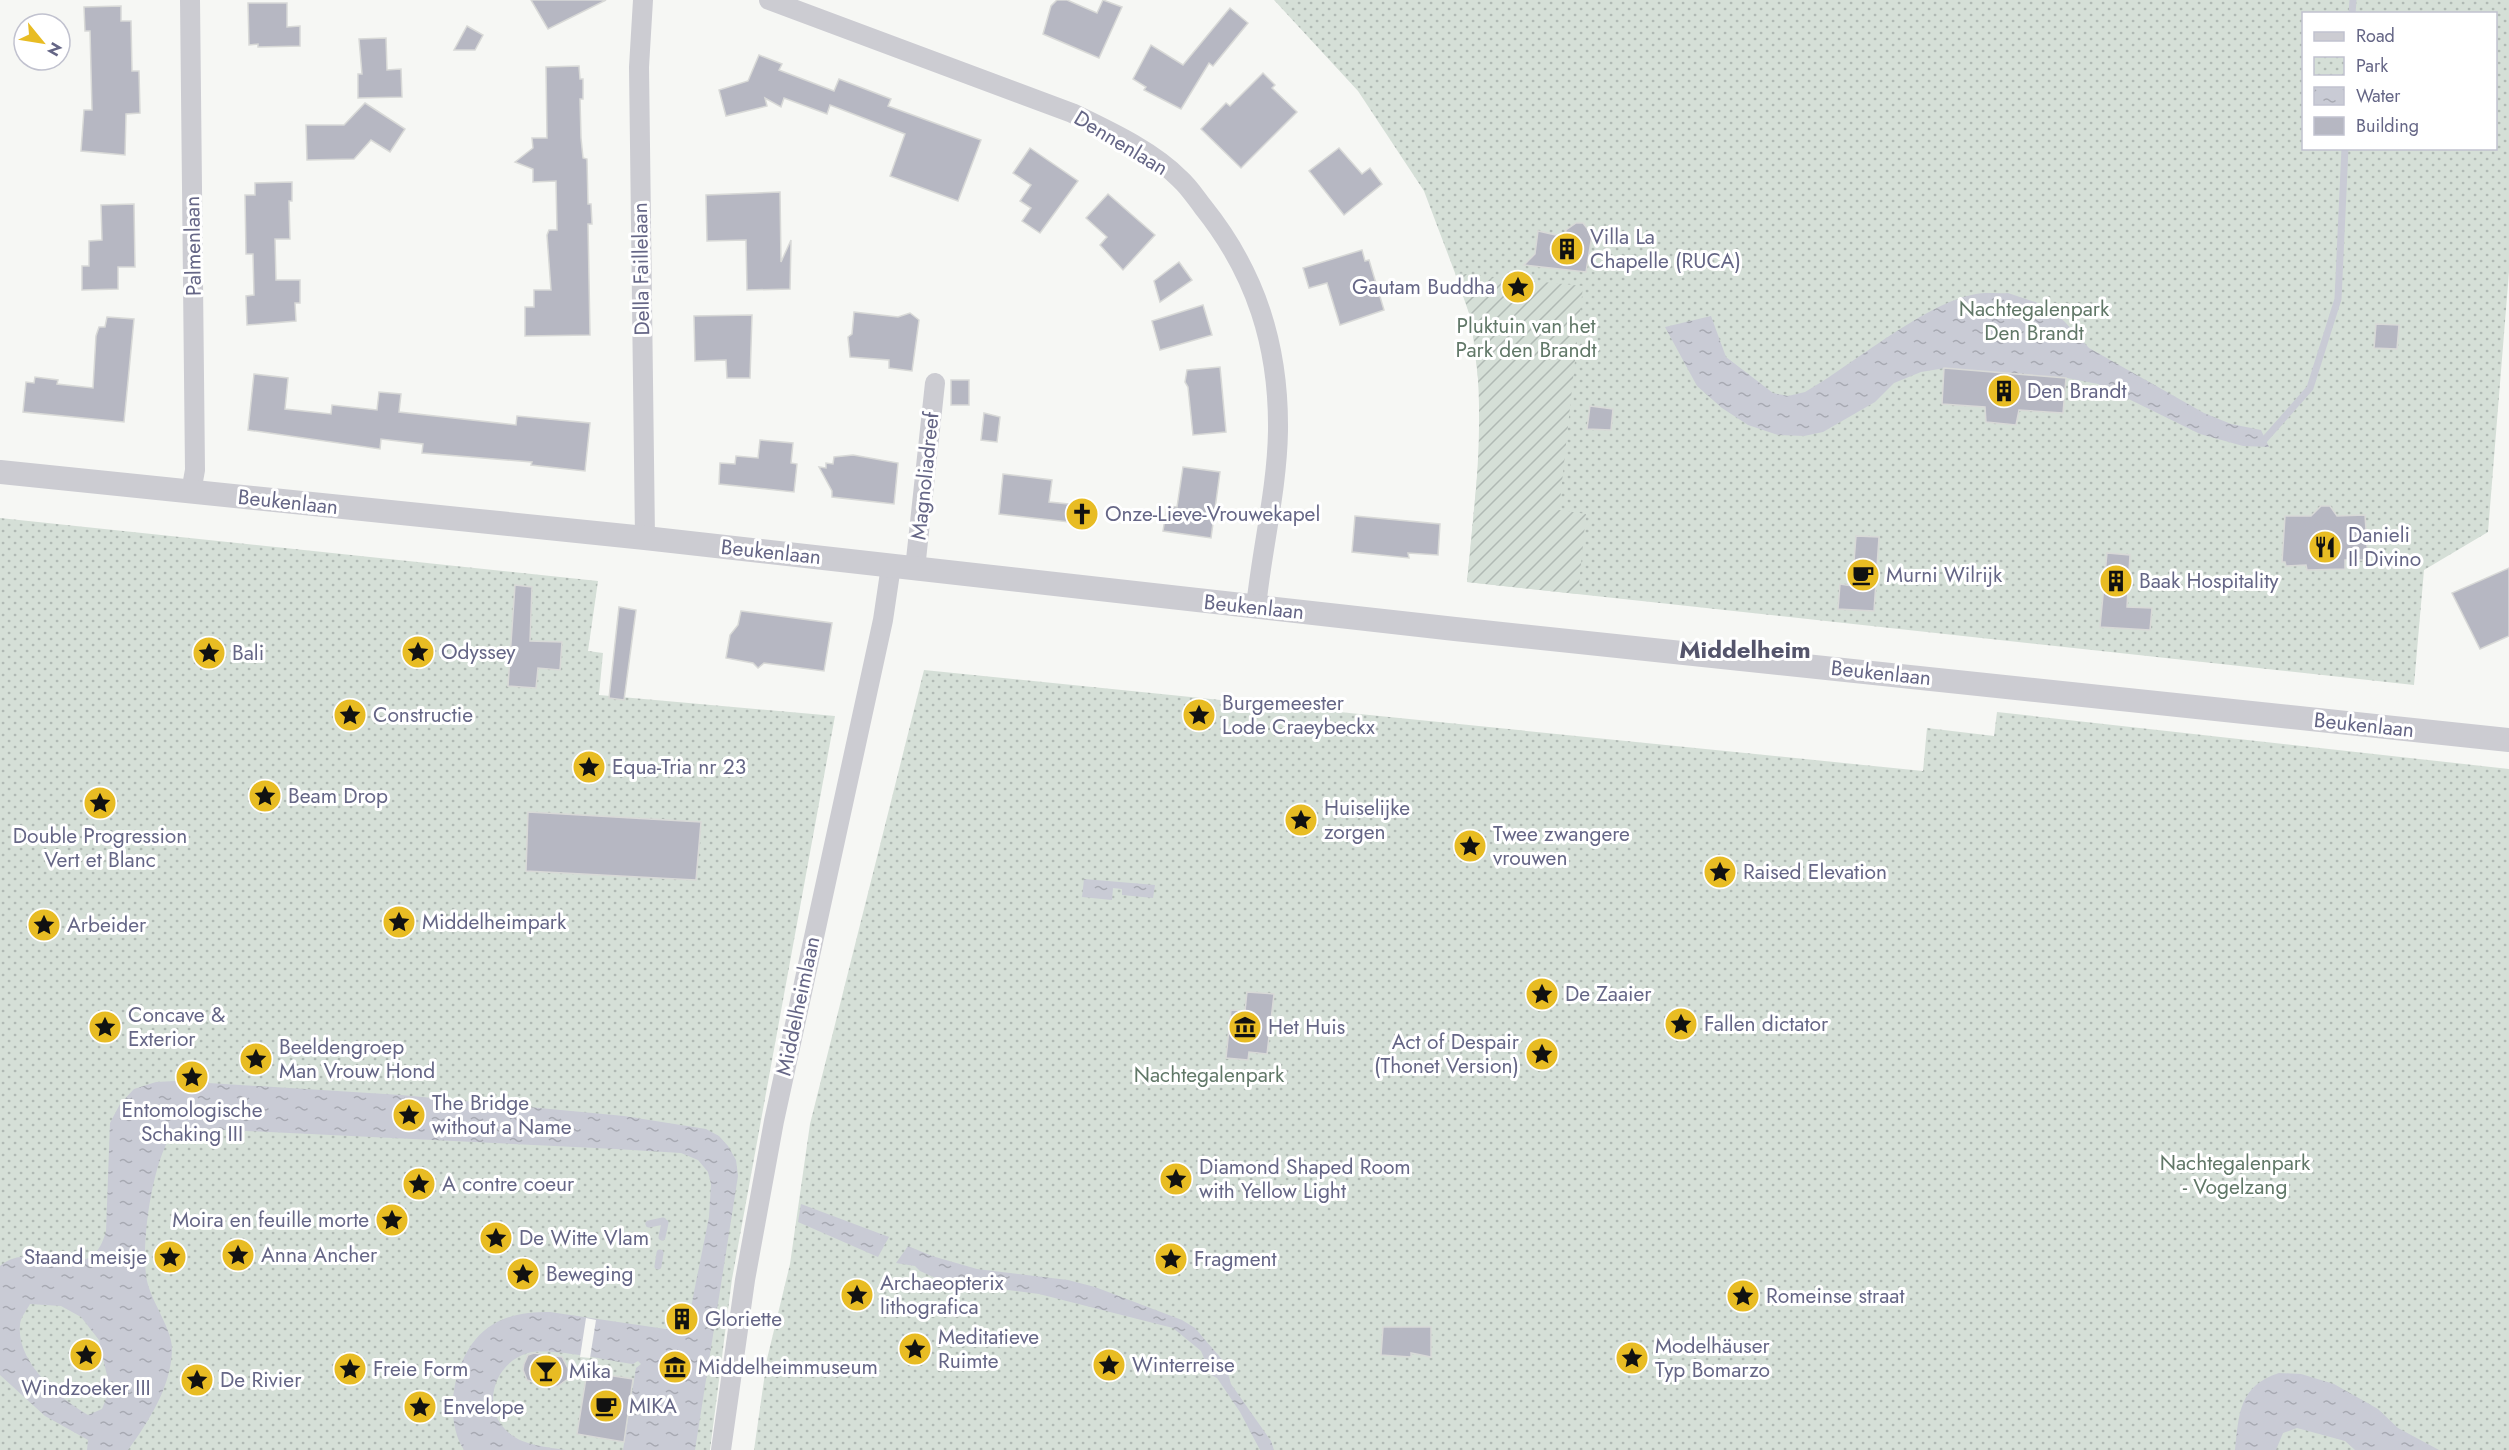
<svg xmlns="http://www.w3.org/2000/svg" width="2509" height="1450" viewBox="0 0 2509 1450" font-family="Jost,sans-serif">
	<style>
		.park { fill: url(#park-dots); fill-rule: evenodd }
		.garden { fill: url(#garden-furrows) }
		.water { fill: url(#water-ripples); fill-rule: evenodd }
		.pier { fill: #f6f7f4 }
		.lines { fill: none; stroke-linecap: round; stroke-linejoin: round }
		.stream { stroke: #c9cbd5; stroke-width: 7 }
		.building { fill: #b6b7c2; stroke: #d8d9d7; stroke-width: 1.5 }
		.minor { stroke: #ccccd2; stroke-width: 20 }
		.tertiary { stroke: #ccccd2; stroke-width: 24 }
		.labels { text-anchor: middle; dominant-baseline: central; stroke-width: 6; stroke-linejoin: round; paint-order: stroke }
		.street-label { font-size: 21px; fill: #656686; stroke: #fff }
		.poi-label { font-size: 21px; fill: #656686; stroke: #fff; text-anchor: start }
		.park-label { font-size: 21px; fill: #617868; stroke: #fff }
		.quarter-label { font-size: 24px; font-weight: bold; fill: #54546b; stroke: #fff }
	</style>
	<defs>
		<pattern id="park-dots" width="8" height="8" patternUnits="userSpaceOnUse" patternTransform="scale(1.5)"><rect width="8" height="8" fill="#d5dfd7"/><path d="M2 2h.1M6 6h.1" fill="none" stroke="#b0b9b4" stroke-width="1.8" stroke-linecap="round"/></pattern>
		<pattern id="garden-furrows" width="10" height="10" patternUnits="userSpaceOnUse" patternTransform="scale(1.5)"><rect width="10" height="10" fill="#d5dfd7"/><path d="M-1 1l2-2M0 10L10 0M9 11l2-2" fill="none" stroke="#b0b9b4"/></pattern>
		<pattern id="water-ripples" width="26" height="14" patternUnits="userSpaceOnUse" patternTransform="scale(1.5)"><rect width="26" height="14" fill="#c9cbd5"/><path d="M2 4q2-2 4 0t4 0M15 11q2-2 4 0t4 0" fill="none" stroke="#a7a9b2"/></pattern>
	</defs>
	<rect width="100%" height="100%" fill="#f6f7f4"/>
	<g class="park">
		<path d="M1274,0H2509V272L2488,532L2424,570L2414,685L1467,582L1479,457V387L1471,319L1455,273L1424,191L1358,91ZM2304,14H2496V148H2304Z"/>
		<path d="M0,518L598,581L588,651L603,653L599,695L835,716L732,1279L710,1450H0Z"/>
		<path d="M924,670L1923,771L1927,728L1994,736L1997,712L2509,769V1450H754L767,1359L790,1264L810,1124Z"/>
	</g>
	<path class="garden" d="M1455,273L1583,286L1559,510L1586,514L1578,594L1467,582C1476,495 1487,408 1471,321C1468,305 1460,288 1455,273Z"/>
	<g class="water">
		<path d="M2008,293L2038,303L2064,321L2089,348L2204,413L2231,424L2261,430L2269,447L2243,446L2200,434L2098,384L2067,378L1945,368L1921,372L1894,383L1875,402L1823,432L1804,436L1778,435L1748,425L1722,408L1697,386L1665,327L1711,316L1726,357L1773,393L1788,396L1805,392C1851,366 1926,302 1976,294C1986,292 1998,294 2008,293Z"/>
		<path d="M1084,879L1155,885L1153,898L1122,895V889L1113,888L1112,900L1082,897Z"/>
		<path d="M176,1081L401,1095L624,1116L706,1129L719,1136L728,1146L736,1160L738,1176L695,1450H623L636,1368L641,1364L638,1361L633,1364C609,1361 550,1347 528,1353C493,1363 480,1409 509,1433C524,1446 548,1447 566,1450H464C441,1415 455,1347 492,1325C510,1314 529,1312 550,1312L686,1332L709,1217L711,1184L708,1172L698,1160L681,1153L616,1149L186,1128L175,1130C152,1157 140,1247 147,1281C152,1303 173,1331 172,1350C171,1387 149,1421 128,1450H87L88,1440L45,1416L0,1375V1266C35,1236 90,1293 106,1231L110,1123L120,1104L134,1089L156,1082ZM30,1304L61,1306L81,1317L99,1340L110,1389L102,1409L88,1415C59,1398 16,1362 20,1325C20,1318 27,1310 30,1304Z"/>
		<path d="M801,1204L889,1237L878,1257L798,1222Z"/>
		<path d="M908,1246L932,1256L977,1269L1068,1280L1095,1287L1182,1320L1195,1328L1225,1363L1231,1384L1271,1441L1274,1450H1260L1240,1412L1217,1378L1211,1375L1201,1351L1173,1328L1039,1294L944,1282L920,1271L915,1266L896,1263Z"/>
		<path d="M2279,1373L2301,1374L2334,1384L2378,1409L2398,1428L2439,1450H2355L2345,1441L2297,1428L2283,1433L2276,1450H2235C2239,1413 2239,1386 2279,1373Z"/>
	</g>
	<path class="pier" d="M586,1318L596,1320L590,1358L580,1357Z"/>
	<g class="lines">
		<g class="stream">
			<path d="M2352,14L2353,0"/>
			<path d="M2265,439L2310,388L2338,299L2345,148"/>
			<path d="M649,1224L663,1221"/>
			<path d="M662,1237L665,1223"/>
			<path d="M658,1266L660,1253"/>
		</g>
	</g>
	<g class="building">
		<path d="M531,0H606L548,29Z"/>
		<path d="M1057,0H1067L1097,13L1103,0L1122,7L1099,58L1043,34L1051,6Z"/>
		<path d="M248,3H287V27L300,26V46L258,47V44L249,45Z"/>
		<path d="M121,6V21H131L132,71H139L140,113L126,114L125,155L81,151L84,110H92L90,31H85L84,7Z"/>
		<path d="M1230,8L1248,23L1213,66L1209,63L1181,109L1144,90L1146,87L1133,79L1151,45L1183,65Z"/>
		<path d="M467,26L483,35L475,50H454Z"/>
		<path d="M386,38L387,70L401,69L402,97L358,98V74H362L359,39Z"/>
		<path d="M759,55L782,64L779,70L834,91L839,79L891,99L888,106L981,140L958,201L890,176L905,134L830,105L827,114L784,98L781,107L765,98L767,106L726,116L719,90L748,81Z"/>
		<path d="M579,66L580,79H583V99H580L581,138L583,158L587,159L588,204H591L592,224H588L590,335L525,336V307H534V290H551L547,235L549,230H557L556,181L533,182V169L515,162L533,148L532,138H547L546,67Z"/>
		<path d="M1263,73L1275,85L1272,88L1297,112L1241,168L1201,129L1226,103L1230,106Z"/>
		<path d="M365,103L405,129L390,152L371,140L354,159L307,160L306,125H344Z"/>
		<path d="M1030,148L1078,181L1040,233L1022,221L1031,208L1020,201L1031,185L1013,173Z"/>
		<path d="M1339,148L1362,174L1370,168L1382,184L1344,215L1309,171Z"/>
		<path d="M292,182V201H289L290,239H275L276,280H300V303H295L296,321L247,325L246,296L254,295L253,254H246L245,195H255V183Z"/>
		<path d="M780,192L781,262L791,240L790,289L747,290L746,240L707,241L706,195Z"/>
		<path d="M1108,194L1155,235L1123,270L1100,245L1107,237L1086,218Z"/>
		<path d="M134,204L135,267H118V289L82,290V266H89V241L102,240L101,205Z"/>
		<path d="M1576,223H1583L1592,235L1586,272L1524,265L1535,254L1538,231L1565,237L1566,230Z"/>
		<path d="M1362,250L1365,261L1369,260L1384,310L1340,325L1327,283L1309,288L1303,268Z"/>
		<path d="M1179,262L1192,280L1160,302L1154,281Z"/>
		<path d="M1203,305L1212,335L1160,350L1152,321Z"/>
		<path d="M854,312L898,317L910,313L919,320L912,371L889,368V360L850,357L848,337L852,334Z"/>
		<path d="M752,315L750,378H727L726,360L695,361L694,316Z"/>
		<path d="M107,317L134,319L124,422L23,412L26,382L34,383L35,377L58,380L57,384L93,388L96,336L99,327H105Z"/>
		<path d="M2376,324L2399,325L2397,349L2374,348Z"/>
		<path d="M1220,367L1226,432L1193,435L1188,387L1185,382L1187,370Z"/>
		<path d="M1944,368L2066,378L2063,413L2019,410L2016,425L1986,422L1985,407L1942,404Z"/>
		<path d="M254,374L288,378L285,409L331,414L332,405L377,410L379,392L401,394L399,412L516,425L517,416L590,423L585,471L531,465L532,462L422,453L423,444L381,439L380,449L248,430Z"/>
		<rect x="951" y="380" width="18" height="25"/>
		<path d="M1590,406L1613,409L1611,430L1587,429Z"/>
		<path d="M984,413L1000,417L997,442L981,440Z"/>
		<path d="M760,440L793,443L791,463L797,464L794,492L719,484L720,463L735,464L736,456L758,458Z"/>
		<path d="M853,455L898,463L894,504L832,497V491L819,467L826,468V463L833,464L834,457Z"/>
		<path d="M1183,467L1220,472L1211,538L1163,531L1167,506L1177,507Z"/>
		<path d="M1003,474L1052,480L1049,502L1089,506L1087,524L999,514Z"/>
		<path d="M2321,506H2330L2337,516L2365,515L2368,560H2345V569L2307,570L2306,565L2286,566L2285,562H2282L2285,516H2311Z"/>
		<path d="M1355,516L1440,524L1438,555L1408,553L1409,558L1352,552Z"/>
		<path d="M1856,536L1879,537L1874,611L1838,609L1840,584L1852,586Z"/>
		<path d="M2107,553L2130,555L2127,607L2152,608L2150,630L2100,627Z"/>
		<path d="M2509,568V636L2480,649L2452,593Z"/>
		<path d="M515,585L532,587L530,641L562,642L560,670L538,668L536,688L508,686Z"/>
		<path d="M619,607L636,610L624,700L609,698Z"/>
		<path d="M741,611L832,623L824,671L764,663L758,668L753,663L726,658L730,635L738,625Z"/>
		<path d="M528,812L701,822L696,880L526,871Z"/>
		<path d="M1247,992L1274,994L1267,1054L1249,1052L1248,1060L1226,1058L1231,1010L1245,1011Z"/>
		<path d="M1383,1327H1431V1357L1411,1353V1357L1381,1355Z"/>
		<path d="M534,1353L562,1357L572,1376L558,1386L547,1387L527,1380L523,1370L524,1364L528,1355Z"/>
		<path d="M587,1372L633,1379L624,1442L577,1434Z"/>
	</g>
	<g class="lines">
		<g class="minor">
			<path d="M190,0L195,470L191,492"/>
			<path d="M643,0L639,67L645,538"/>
			<path d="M769,0L1072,113C1109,131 1151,150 1180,179C1189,187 1196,198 1203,207C1256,273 1279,346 1278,431C1277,490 1262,548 1256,607"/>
			<path d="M915,569L935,383"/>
			<path d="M721,1450L745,1280L774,1121L883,620L891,566"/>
		</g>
		<path class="tertiary" d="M0,472L645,538L1455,629L2509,740"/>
	</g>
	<defs>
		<g id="building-disc" transform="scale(1.725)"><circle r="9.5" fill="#e8bc23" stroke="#fff"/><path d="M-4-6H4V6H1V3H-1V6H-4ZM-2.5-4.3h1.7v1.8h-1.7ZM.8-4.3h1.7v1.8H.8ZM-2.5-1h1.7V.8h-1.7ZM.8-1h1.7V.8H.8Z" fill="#111"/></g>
		<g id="sight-disc" transform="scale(1.725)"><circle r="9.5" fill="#e8bc23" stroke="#fff"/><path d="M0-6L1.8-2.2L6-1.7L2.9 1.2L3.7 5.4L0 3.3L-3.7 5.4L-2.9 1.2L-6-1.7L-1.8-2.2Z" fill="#111"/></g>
		<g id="church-disc" transform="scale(1.725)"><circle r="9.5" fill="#e8bc23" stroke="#fff"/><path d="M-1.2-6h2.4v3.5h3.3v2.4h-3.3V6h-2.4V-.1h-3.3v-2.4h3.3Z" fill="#111"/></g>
		<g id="restaurant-disc" transform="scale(1.725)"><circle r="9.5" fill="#e8bc23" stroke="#fff"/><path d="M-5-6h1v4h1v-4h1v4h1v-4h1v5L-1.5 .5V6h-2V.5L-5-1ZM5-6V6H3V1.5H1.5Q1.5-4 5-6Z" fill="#111"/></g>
		<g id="cafe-disc" transform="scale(1.725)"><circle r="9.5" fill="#e8bc23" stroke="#fff"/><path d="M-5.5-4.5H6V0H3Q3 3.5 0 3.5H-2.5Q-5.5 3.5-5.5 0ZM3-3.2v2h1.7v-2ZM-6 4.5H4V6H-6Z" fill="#111"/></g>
		<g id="museum-disc" transform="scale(1.725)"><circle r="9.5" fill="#e8bc23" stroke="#fff"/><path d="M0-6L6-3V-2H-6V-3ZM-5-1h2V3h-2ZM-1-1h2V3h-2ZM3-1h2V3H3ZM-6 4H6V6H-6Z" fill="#111"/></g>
		<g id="bar-disc" transform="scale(1.725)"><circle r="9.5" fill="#e8bc23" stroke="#fff"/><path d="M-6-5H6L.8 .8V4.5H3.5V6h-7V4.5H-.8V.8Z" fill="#111"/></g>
	</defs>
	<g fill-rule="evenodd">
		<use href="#building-disc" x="1567" y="249"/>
		<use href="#sight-disc" x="1518" y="287"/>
		<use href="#building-disc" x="2004" y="391"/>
		<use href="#church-disc" x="1082" y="514"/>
		<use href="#restaurant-disc" x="2325" y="547"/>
		<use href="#cafe-disc" x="1863" y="575"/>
		<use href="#building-disc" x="2116" y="581"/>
		<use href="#sight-disc" x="418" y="652"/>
		<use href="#sight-disc" x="209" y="653"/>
		<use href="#sight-disc" x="350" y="715"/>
		<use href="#sight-disc" x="1199" y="715"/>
		<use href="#sight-disc" x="589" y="767"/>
		<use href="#sight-disc" x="265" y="796"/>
		<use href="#sight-disc" x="100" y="803"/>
		<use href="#sight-disc" x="1301" y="820"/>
		<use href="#sight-disc" x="1470" y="846"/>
		<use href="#sight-disc" x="1720" y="872"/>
		<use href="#sight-disc" x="399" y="922"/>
		<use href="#sight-disc" x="44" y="925"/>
		<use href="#sight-disc" x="1542" y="994"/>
		<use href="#sight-disc" x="1681" y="1024"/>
		<use href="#sight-disc" x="105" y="1027"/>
		<use href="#museum-disc" x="1245" y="1027"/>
		<use href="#sight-disc" x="1542" y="1054"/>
		<use href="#sight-disc" x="256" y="1059"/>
		<use href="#sight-disc" x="192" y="1077"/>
		<use href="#sight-disc" x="409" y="1115"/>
		<use href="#sight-disc" x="1176" y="1179"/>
		<use href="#sight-disc" x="419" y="1184"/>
		<use href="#sight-disc" x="392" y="1220"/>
		<use href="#sight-disc" x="496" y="1238"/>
		<use href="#sight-disc" x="238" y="1255"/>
		<use href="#sight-disc" x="170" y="1257"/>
		<use href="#sight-disc" x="1171" y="1259"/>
		<use href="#sight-disc" x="523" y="1274"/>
		<use href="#sight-disc" x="857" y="1295"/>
		<use href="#sight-disc" x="1743" y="1296"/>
		<use href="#building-disc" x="682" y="1319"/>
		<use href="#sight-disc" x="915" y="1349"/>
		<use href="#sight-disc" x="86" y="1355"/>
		<use href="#sight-disc" x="1632" y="1358"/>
		<use href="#sight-disc" x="1109" y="1365"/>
		<use href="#museum-disc" x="675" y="1367"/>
		<use href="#sight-disc" x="350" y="1369"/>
		<use href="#bar-disc" x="546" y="1371"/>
		<use href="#sight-disc" x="197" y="1380"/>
		<use href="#cafe-disc" x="606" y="1406"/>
		<use href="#sight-disc" x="420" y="1407"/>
	</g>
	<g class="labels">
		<g class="street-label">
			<text transform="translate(1121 143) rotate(31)">Dennenlaan</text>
			<text transform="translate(193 246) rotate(-91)">Palmenlaan</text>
			<text transform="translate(641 269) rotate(-91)">Della Faillelaan</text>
			<text transform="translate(925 476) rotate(-84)">Magnoliadreef</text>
			<text transform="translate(288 502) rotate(6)">Beukenlaan</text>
			<text transform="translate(771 552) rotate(6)">Beukenlaan</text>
			<text transform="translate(1254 607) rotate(6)">Beukenlaan</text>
			<text transform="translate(1881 673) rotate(6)">Beukenlaan</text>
			<text transform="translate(2364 725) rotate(6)">Beukenlaan</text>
			<text transform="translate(798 1006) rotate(-78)">Middelheimlaan</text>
		</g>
		<g class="poi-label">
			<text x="1590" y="237">Villa La<tspan x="1590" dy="24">Chapelle (RUCA)</tspan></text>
			<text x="1495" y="287" text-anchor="end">Gautam Buddha</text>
			<text x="2027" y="391">Den Brandt</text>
			<text x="1105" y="514">Onze-Lieve-Vrouwekapel</text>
			<text x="2348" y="535">Danieli<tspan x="2348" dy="24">Il Divino</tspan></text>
			<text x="1886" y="575">Murni Wilrijk</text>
			<text x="2139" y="581">Baak Hospitality</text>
			<text x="441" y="652">Odyssey</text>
			<text x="232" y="653">Bali</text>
			<text x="1222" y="703">Burgemeester<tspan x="1222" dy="24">Lode Craeybeckx</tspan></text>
			<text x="373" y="715">Constructie</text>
			<text x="612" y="767">Equa-Tria nr 23</text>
			<text x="288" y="796">Beam Drop</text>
			<text x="1324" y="808">Huiselijke<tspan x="1324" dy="24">zorgen</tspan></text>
			<text x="1493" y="834">Twee zwangere<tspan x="1493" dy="24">vrouwen</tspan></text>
			<text x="100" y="836" text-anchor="middle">Double Progression<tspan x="100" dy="24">Vert et Blanc</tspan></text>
			<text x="1743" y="872">Raised Elevation</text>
			<text x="422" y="922">Middelheimpark</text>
			<text x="67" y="925">Arbeider</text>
			<text x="1565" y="994">De Zaaier</text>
			<text x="128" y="1015">Concave &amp;<tspan x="128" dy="24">Exterior</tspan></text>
			<text x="1704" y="1024">Fallen dictator</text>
			<text x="1268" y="1027">Het Huis</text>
			<text x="1519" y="1042" text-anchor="end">Act of Despair<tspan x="1519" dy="24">(Thonet Version)</tspan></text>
			<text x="279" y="1047">Beeldengroep<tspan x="279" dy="24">Man Vrouw Hond</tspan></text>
			<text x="432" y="1103">The Bridge<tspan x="432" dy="24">without a Name</tspan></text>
			<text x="192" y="1110" text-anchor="middle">Entomologische<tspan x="192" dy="24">Schaking III</tspan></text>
			<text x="1199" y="1167">Diamond Shaped Room<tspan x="1199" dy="24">with Yellow Light</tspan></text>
			<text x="442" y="1184">A contre coeur</text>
			<text x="369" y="1220" text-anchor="end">Moira en feuille morte</text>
			<text x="519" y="1238">De Witte Vlam</text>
			<text x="261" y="1255">Anna Ancher</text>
			<text x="147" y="1257" text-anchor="end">Staand meisje</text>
			<text x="1194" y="1259">Fragment</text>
			<text x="546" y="1274">Beweging</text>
			<text x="880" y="1283">Archaeopterix<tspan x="880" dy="24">lithografica</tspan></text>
			<text x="1766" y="1296">Romeinse straat</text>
			<text x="705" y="1319">Gloriette</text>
			<text x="938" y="1337">Meditatieve<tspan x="938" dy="24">Ruimte</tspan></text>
			<text x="1655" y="1346">Modelhäuser<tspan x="1655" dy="24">Typ Bomarzo</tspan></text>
			<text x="1132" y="1365">Winterreise</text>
			<text x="698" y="1367">Middelheimmuseum</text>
			<text x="373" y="1369">Freie Form</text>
			<text x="569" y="1371">Mika</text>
			<text x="220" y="1380">De Rivier</text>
			<text x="86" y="1388" text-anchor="middle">Windzoeker III</text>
			<text x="629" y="1406">MIKA</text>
			<text x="443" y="1407">Envelope</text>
		</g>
		<g class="park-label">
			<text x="2034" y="309">Nachtegalenpark<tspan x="2034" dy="24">Den Brandt</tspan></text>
			<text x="1526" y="326">Pluktuin van het<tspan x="1526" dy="24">Park den Brandt</tspan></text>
			<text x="1209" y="1075">Nachtegalenpark</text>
			<text x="2235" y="1163">Nachtegalenpark<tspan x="2235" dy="24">- Vogelzang</tspan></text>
		</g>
		<g class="quarter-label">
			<text x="1745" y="649">Middelheim</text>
		</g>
	</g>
	<rect x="2302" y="12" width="195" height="138" fill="#ffffff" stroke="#c1c2cf" stroke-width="1.5"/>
	<rect x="2314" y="32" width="30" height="9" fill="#ccccd2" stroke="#c1c2cf" stroke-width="1.5"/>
	<text x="2356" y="42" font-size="18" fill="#656686">Road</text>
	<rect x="2314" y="57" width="30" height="18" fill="url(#park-dots)" stroke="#c1c2cf" stroke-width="1.5"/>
	<text x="2356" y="72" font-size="18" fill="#656686">Park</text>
	<rect x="2314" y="87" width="30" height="18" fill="url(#water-ripples)" stroke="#c1c2cf" stroke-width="1.5"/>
	<text x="2356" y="102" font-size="18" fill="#656686">Water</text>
	<rect x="2314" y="117" width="30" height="18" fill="#b6b7c2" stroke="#c1c2cf" stroke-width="1.5"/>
	<text x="2356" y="132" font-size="18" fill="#656686">Building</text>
	<g transform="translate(42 42) rotate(120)"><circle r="28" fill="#ffffff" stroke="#c1c2cf" stroke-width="1.5"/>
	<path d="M0-4.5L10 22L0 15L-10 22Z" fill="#e8bc23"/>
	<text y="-9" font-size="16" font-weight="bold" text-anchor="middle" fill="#656686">N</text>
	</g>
</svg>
